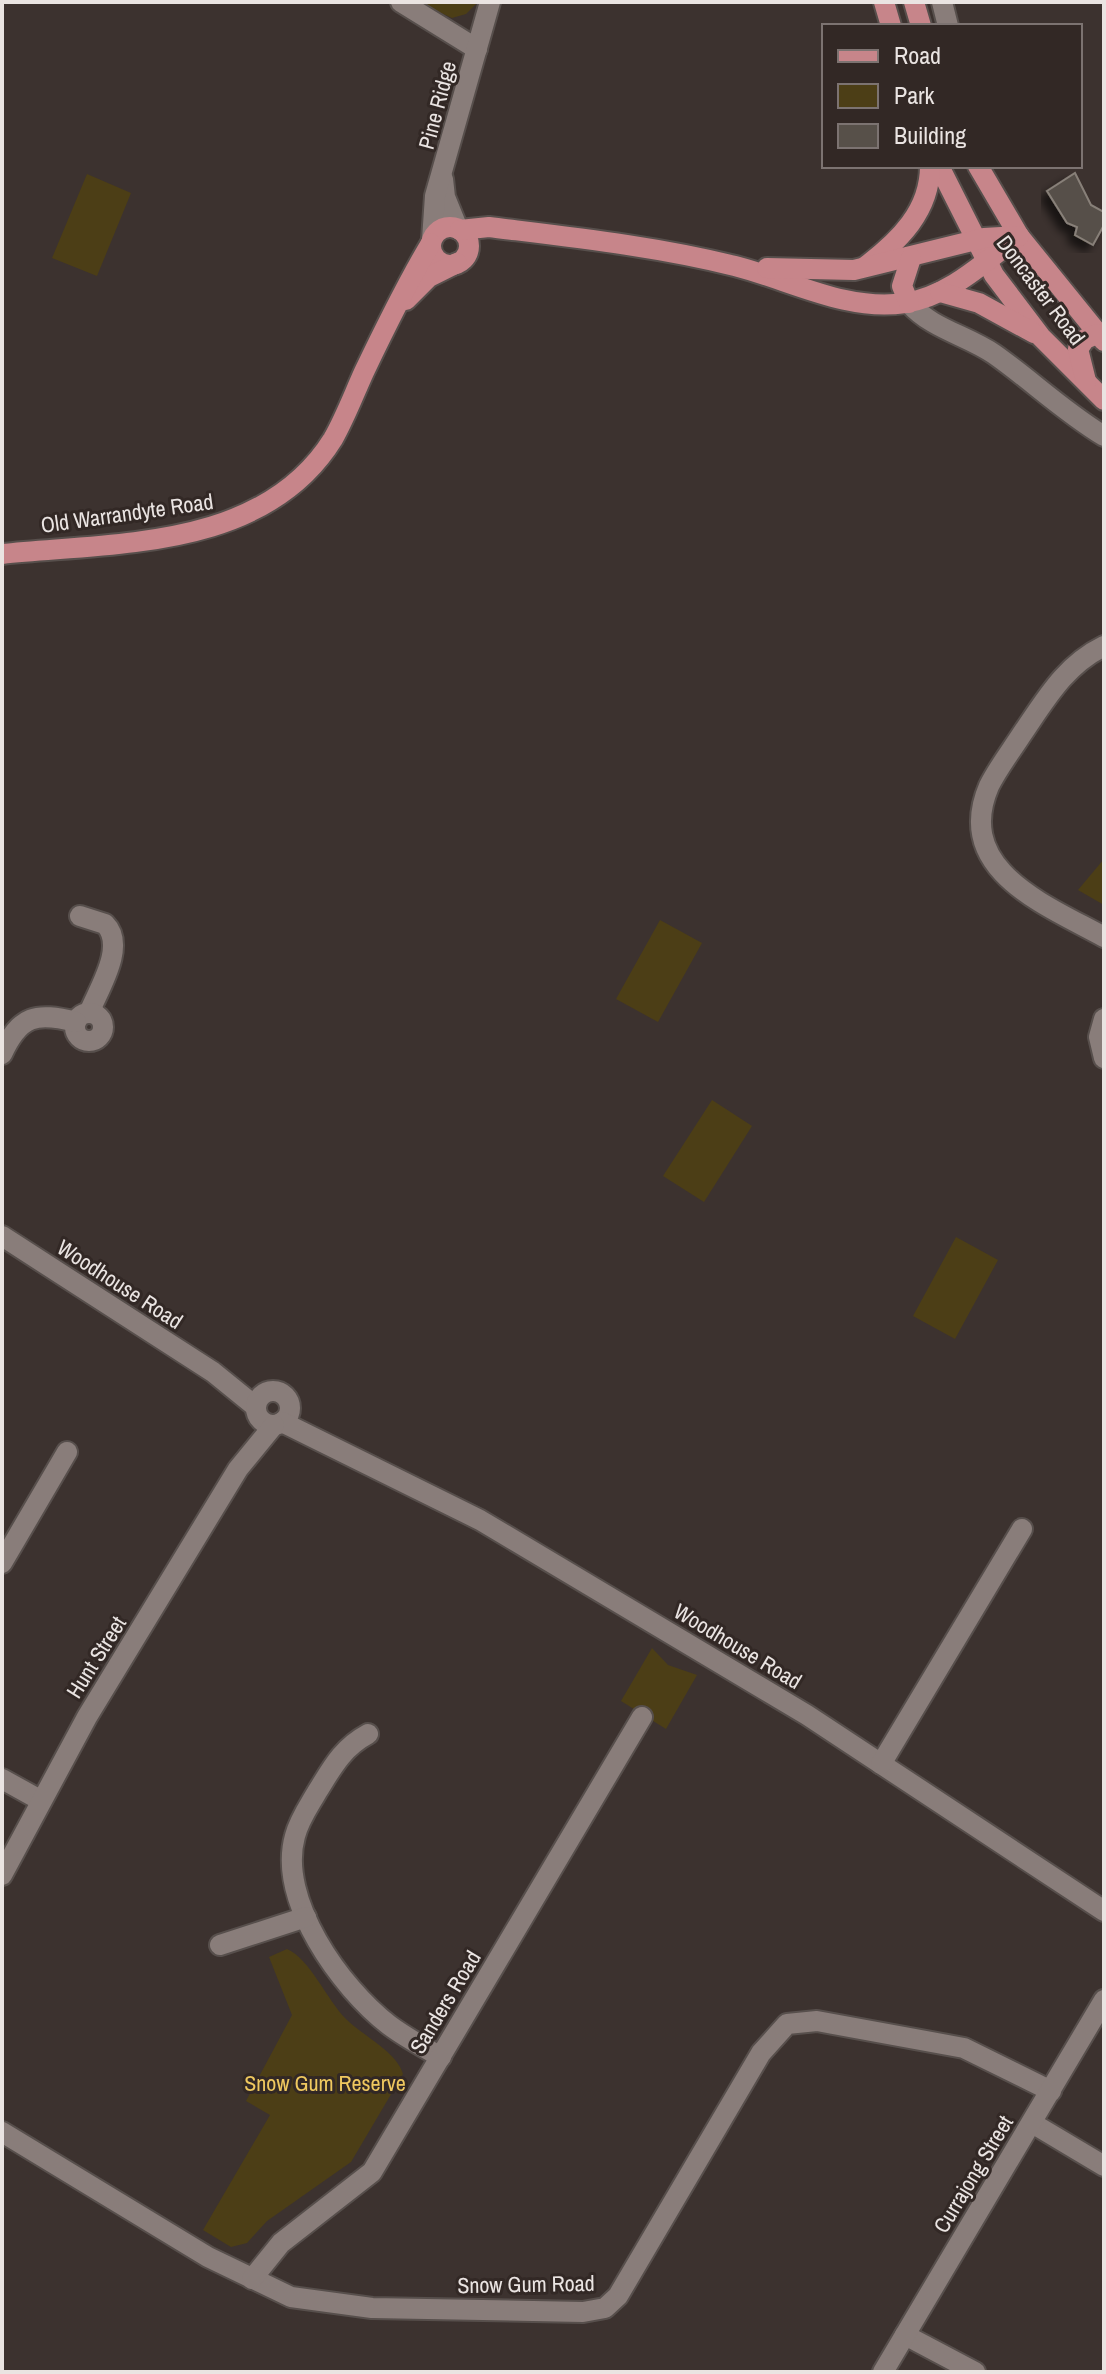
<svg xmlns="http://www.w3.org/2000/svg" width="1106" height="2374" viewBox="0 0 1106 2374" font-family="'Archivo Narrow',sans-serif">
	<style>
		.green { fill: #4c3e16 }
		.building { fill: #575049; stroke: #888079; stroke-width: 2; filter: url(#shadow) }
		.lines { fill: none; stroke-linecap: round; stroke-linejoin: round }
		.minor-casing { stroke: #574f4c; stroke-width: 24 }
		.major-casing { stroke: #574f4c; stroke-width: 24 }
		.minor { stroke: #897d7a; stroke-width: 20 }
		.major { stroke: #c7858a; stroke-width: 20 }
		.labels { text-anchor: middle; dominant-baseline: central; stroke-width: 6; stroke-linejoin: round; paint-order: stroke }
		.street-label { font-size: 22px; fill: #eae4e2; stroke: #322825 }
		.park-label { font-size: 22px; fill: #efc85f; stroke: #322825 }
	</style>
	<defs>
		<filter id="shadow"><feDropShadow dx="-7" dy="7" stdDeviation="4" flood-color="#0009"/></filter>
	</defs>
	<rect width="100%" height="100%" fill="#3c322f"/>
	<g class="green">
		<path d="M418,2H478L466,14L452,18Z"/>
		<path d="M87,174L131,193L97,276L52,258Z"/>
		<path d="M1104,859V905L1078,890Z"/>
		<path d="M660,920L702,943L658,1022L616,999Z"/>
		<path d="M712,1100L752,1126L704,1202L663,1176Z"/>
		<path d="M956,1237L998,1260L955,1339L913,1316Z"/>
		<path d="M652,1648L668,1665L697,1675L666,1729L621,1701Z"/>
		<path d="M287,1949C310,1959 327,2000 346,2019C363,2036 397,2052 403,2074L351,2162L267,2221L247,2243L231,2247L203,2230L270,2115L246,2101L292,2015L269,1957Z"/>
	</g>
	<path class="building" d="M1075,173L1091,205L1104,212V225L1093,245L1075,235L1077,227L1067,223L1047,191Z"/>
	<g class="lines">
		<g class="minor-casing">
			<g id="minor">
				<path d="M401,2L477,49"/>
				<path d="M942,2L948,26"/>
				<path d="M443,179L445,197L458,229"/>
				<path d="M432,240L435,196L490,2"/>
				<path d="M909,303C932,329 966,335 994,354C1031,380 1064,412 1104,436"/>
				<path d="M1104,646C1065,665 1046,699 1022,734C1011,751 998,768 989,786C953,870 1046,905 1104,937"/>
				<path d="M80,916L105,924C127,946 98,990 89,1013"/>
				<circle cx="89" cy="1027" r="14"/>
				<path d="M1104,1019L1099,1037L1104,1058"/>
				<path d="M2,1054C20,1015 36,1012 76,1022"/>
				<path d="M2,1236L213,1372L256,1407"/>
				<circle cx="273" cy="1408" r="17"/>
				<path d="M282,1422L480,1520L807,1715L1104,1911"/>
				<path d="M2,1563L67,1452"/>
				<path d="M368,1734C342,1748 332,1768 317,1792C309,1806 299,1820 295,1836C277,1900 341,1988 389,2025C405,2037 423,2047 441,2057"/>
				<path d="M881,1764L1022,1529"/>
				<path d="M2,1779L40,1800"/>
				<path d="M2,1875L87,1717L238,1469L274,1425"/>
				<path d="M220,1945L306,1917"/>
				<path d="M1032,2123L1104,2166"/>
				<path d="M2,2132L208,2257L291,2297L372,2308L583,2312L605,2308L618,2296L761,2053L787,2024L817,2021L964,2048L1051,2091"/>
				<path d="M252,2279L281,2243L372,2172L642,1717"/>
				<path d="M905,2335L975,2372"/>
				<path d="M883,2372L1104,2000"/>
			</g>
		</g>
		<g class="major-casing">
			<g id="major">
				<path d="M884,2L891,26"/>
				<path d="M914,2L921,26"/>
				<path d="M939,166L994,275L1041,337L1104,400"/>
				<path d="M978,166L1019,236L1104,341"/>
				<circle cx="450" cy="246" r="19"/>
				<path d="M460,230L489,227C570,237 655,246 735,266C790,280 847,312 905,303C950,296 984,262 1019,236"/>
				<path d="M866,266C899,241 930,211 930,166"/>
				<path d="M767,268L854,270L984,238L1019,236"/>
				<path d="M940,292L979,303L1034,333"/>
				<path d="M406,300L429,277L457,263"/>
				<path d="M909,303L902,286L911,258"/>
				<path d="M1086,381L1078,349L1085,339L1097,334"/>
				<path d="M2,554C116,542 264,550 333,439C345,418 354,394 364,372C385,328 406,285 431,243"/>
			</g>
		</g>
		<use href="#minor" class="minor"/>
		<use href="#major" class="major"/>
	</g>
	<g class="labels">
		<g class="street-label">
			<text transform="translate(437 105) rotate(-75)">Pine Ridge</text>
			<text transform="translate(1041 290) rotate(53)">Doncaster Road</text>
			<text transform="translate(127 513) rotate(-8)">Old Warrandyte Road</text>
			<text transform="translate(120 1284) rotate(33)">Woodhouse Road</text>
			<text transform="translate(738 1646) rotate(31)">Woodhouse Road</text>
			<text transform="translate(96 1657) rotate(-58)">Hunt Street</text>
			<text transform="translate(445 2002) rotate(-59)">Sanders Road</text>
			<text transform="translate(973 2174) rotate(-59)">Currajong Street</text>
			<text transform="translate(526 2284) rotate(-1)">Snow Gum Road</text>
		</g>
		<g class="park-label">
			<text x="325" y="2083">Snow Gum Reserve</text>
		</g>
	</g>
	<rect width="1106" height="2374" fill="none" stroke="#eae4e2" stroke-width="8"/>
	<rect x="822" y="24" width="260" height="144" fill="#322825" stroke="#7c7371" stroke-width="2"/>
	<rect x="838" y="50" width="40" height="12" fill="#c7858a" stroke="#7c7371" stroke-width="2"/>
	<text x="894" y="64" font-size="24" fill="#eae4e2">Road</text>
	<rect x="838" y="84" width="40" height="24" fill="#4c3e16" stroke="#7c7371" stroke-width="2"/>
	<text x="894" y="104" font-size="24" fill="#eae4e2">Park</text>
	<rect x="838" y="124" width="40" height="24" fill="#575049" stroke="#7c7371" stroke-width="2"/>
	<text x="894" y="144" font-size="24" fill="#eae4e2">Building</text>
</svg>
